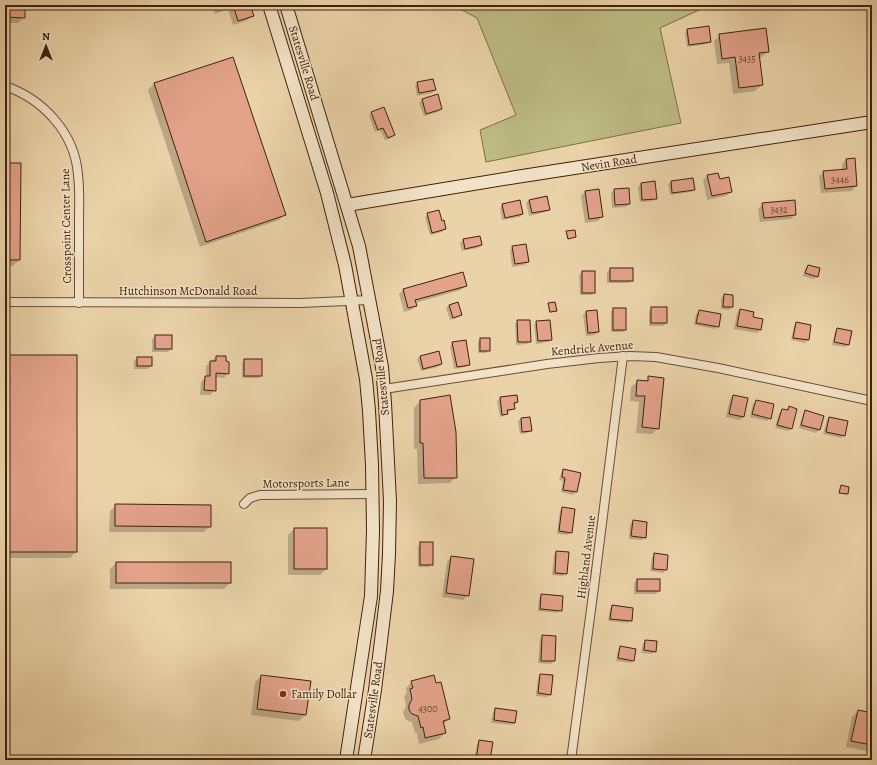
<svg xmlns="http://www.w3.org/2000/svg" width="877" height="765" viewBox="0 0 877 765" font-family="Alegreya,serif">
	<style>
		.green { fill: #bdbb84; stroke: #7f6e48 }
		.shadow { fill: #0003 }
		.building { fill: #e3a38b; stroke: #41210c }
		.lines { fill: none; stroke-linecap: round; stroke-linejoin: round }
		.street-casing { stroke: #6c4e33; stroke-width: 10 }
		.secondary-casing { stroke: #41210c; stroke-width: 14 }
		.street { stroke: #f2e2c7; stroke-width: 8 }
		.secondary { stroke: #f2e2c7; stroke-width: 12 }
		.poi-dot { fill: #8f2418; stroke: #f2e2c7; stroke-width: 1.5 }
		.labels { text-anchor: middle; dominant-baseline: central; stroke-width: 3; stroke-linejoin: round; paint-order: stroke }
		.number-label { font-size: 10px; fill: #6a422c }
		.street-label { font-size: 12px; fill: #41210c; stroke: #f2e2c7 }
		.poi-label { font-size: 12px; fill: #41210c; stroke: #f2e2c7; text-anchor: start }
	</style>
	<rect width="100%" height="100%" fill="#ebd3a9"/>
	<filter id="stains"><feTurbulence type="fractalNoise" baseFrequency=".005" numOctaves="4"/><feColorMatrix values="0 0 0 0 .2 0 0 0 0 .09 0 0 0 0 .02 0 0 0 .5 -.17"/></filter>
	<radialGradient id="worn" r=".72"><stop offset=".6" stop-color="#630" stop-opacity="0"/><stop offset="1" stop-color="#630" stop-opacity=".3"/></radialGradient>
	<path class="green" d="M456,5H710L660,28L681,123L486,162L480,130L516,115L477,18L458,8Z"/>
	<g class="shadow">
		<path d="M5,5H24V17L18,23H5Z"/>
		<path d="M212,5H249L252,15L248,20L233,25L228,9L215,14Z"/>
		<path d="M687,30L710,41L707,44L687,47L685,33Z"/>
		<path d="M720,35L768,51L762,57L758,58L762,85L755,91L733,94L729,63L717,64L714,41Z"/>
		<path d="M155,83L285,214L279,220L200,247L148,90Z"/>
		<path d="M418,83L435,90L432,93L417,96L415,86Z"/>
		<path d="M422,100L441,109L438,112L424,116L419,103Z"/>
		<path d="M371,113L394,135L391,138L385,140L380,130L375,132L369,116Z"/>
		<path d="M854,159L856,186L852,191L821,193L819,176L824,172L842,170V164L846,160Z"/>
		<path d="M5,164L19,260L13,266H5Z"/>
		<path d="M707,176L719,180L731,192L726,196L707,200L703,180Z"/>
		<path d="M671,182L694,189L691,192L670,195L668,184Z"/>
		<path d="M654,183L656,198L653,201L640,202L638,187L641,184Z"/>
		<path d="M598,190L602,216L598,221L585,223L581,196L585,192Z"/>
		<path d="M614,190L629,204L626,207L612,208L611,193Z"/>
		<path d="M529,200L549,210L546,212L529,216L526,203Z"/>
		<path d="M763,204L795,215L791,219L760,222L758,209Z"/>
		<path d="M502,205L522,214L520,217L502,220L500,208Z"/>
		<path d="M428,214L441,222L445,229L442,232L430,235L425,217Z"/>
		<path d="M567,232L575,237L567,239L566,233Z"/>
		<path d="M463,240L481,245L478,248L462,251L460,243Z"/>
		<path d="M513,247L528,262L525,265L512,267L510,250Z"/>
		<path d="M808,266L817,276L814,279L803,276L805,269Z"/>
		<path d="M610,269L632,281L629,283H607V272Z"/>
		<path d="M582,272L594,292L592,295H580L579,275Z"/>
		<path d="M462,273L466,286L461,290L415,303L416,306L411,310L404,312L399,294L403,290Z"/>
		<path d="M724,295L732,307L729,310L721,309V298Z"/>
		<path d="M457,303L461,315L458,317L450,320L446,308L449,305Z"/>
		<path d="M549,304L555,311L554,312L549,313L548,305Z"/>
		<path d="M652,308L666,323L663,326H649V311Z"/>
		<path d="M614,309L625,329L623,332H611V311Z"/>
		<path d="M740,310L752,318L760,330L757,333L734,329L737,313Z"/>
		<path d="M699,311L718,326L715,329L694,325L696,314Z"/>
		<path d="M586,312L598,332L595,335L586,336L583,315Z"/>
		<path d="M871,318H872V329L869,328Z"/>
		<path d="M518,321L530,341L527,344L516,345L515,324Z"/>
		<path d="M536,322L551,340L548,342L536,344L534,325Z"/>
		<path d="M797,323L810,326L808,340L805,343L791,340L794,326Z"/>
		<path d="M837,329L848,345L845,347L832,345L835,332Z"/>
		<path d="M155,336H171V349L168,352H152V339Z"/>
		<path d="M480,339L489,350L486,353H478V342Z"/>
		<path d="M453,343L469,364L466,367L454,369L450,346Z"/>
		<path d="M5,356L76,552L70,558H5Z"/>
		<path d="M216,357L228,373L224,378L215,377V390L210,395H200L201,382L206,377V366Z"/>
		<path d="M420,357L441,364L438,367L421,371L417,359Z"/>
		<path d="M137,358H151V366L148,369H134V361Z"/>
		<path d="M245,360L261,376L258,378H242V363Z"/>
		<path d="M649,378L658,428L652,434L636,433L639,402L630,401L631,387L638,381L644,382Z"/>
		<path d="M733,396L743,417L740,420L726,417L730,399Z"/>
		<path d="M500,398L517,402L511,411L506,412L507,413L504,416L500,417L497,401Z"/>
		<path d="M420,401L456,477L450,483L418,484L417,449H414V408Z"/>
		<path d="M756,401L770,418L767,421L750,417L753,404Z"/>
		<path d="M789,407L791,428L788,431L775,428L779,413L782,410H786Z"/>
		<path d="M805,412L822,416L819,430L816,433L799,428L803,414Z"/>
		<path d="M829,418L844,435L841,438L823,434L827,420Z"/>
		<path d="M521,419L530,430L528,433L520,434L518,421Z"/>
		<path d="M872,429V451L867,450Z"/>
		<path d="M563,470L580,473L576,492L573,495L561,492L563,481L559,480L561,473Z"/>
		<path d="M841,486L847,494L846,495L839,493Z"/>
		<path d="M116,505L210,526L204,532H109L110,511Z"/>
		<path d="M563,508L571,532L568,535L557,534L560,511Z"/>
		<path d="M633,521L645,537L642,540L629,539L630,524Z"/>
		<path d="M294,529L326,569L320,575H288V535Z"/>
		<path d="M421,543L432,564L429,567H418V546Z"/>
		<path d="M557,552L566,573L563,576L552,575L554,554Z"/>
		<path d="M655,554L666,570L663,573L650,571L652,557Z"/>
		<path d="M451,557L468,595L463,600L442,597L447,562Z"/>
		<path d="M116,563L230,583L224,589H110V569Z"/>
		<path d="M637,580L659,591L656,594H634V583Z"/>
		<path d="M541,595L561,610L558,613L538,611L539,598Z"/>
		<path d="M612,606L631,621L628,623L608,621L610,609Z"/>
		<path d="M543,636H555L554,661L551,664L538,663L540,639Z"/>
		<path d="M645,641L655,651L652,654L641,653L643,644Z"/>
		<path d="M620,647L634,660L631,663L616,661L618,650Z"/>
		<path d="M540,675L550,694L547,697L536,696L538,678Z"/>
		<path d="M261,676L305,715L299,721L251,715L255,682Z"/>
		<path d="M412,682L449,719L443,725L445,733L439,739L419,744L417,733H415L412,722L406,720L404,716L403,712L406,706L404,696L407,693L406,688Z"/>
		<path d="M496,709L515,723L512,725L491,723L493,712Z"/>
		<path d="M858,711L872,714V752L846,747L852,717Z"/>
		<path d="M480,741L489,760H474L477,744Z"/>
	</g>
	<g class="building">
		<path d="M5,5H25V18L5,17Z"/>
		<path d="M218,5H250L254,16L238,21L233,5L220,10Z"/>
		<path d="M709,26L711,42L689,45L687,29Z"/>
		<path d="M766,28L769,52L759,53L763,85L739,88L735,57L722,59L719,34Z"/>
		<path d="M233,57L286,215L206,242L154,83Z"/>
		<path d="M433,79L436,90L419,93L417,82Z"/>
		<path d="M438,94L442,109L426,114L422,99Z"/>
		<path d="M384,107L395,135L388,138L383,128L378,130L371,112Z"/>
		<path d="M855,158L857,186L825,189L823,171L847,169L846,159Z"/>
		<path d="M5,163H21L20,260H5Z"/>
		<path d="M718,173L720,179L729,177L732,192L712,196L707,175Z"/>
		<path d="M693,178L695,190L672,193L671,181Z"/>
		<path d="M655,181L657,199L642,200L641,183Z"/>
		<path d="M629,188L630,204L615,205L614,189Z"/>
		<path d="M599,189L603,217L589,219L585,191Z"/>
		<path d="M547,196L550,210L532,213L529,200Z"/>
		<path d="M520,200L523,214L505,218L502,204Z"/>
		<path d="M795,200L796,215L764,218L762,203Z"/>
		<path d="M439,210L442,221L444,220L446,229L432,233L427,213Z"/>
		<path d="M575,230L576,237L568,239L566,231Z"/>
		<path d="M480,236L482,245L465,249L463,239Z"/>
		<path d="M526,244L529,262L515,264L512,246Z"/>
		<path d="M808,265L820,268L818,277L805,273Z"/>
		<rect x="610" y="268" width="23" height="13"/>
		<rect x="582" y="271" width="13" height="22"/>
		<path d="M463,272L467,286L415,300L417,306L408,308L403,289Z"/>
		<path d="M724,294L733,295V307H723Z"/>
		<path d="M458,302L462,315L453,318L449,305Z"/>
		<path d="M555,302L557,311L550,312L548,303Z"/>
		<rect x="651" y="307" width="16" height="16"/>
		<rect x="613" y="308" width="13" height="22"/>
		<path d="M740,309L754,312L753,317L763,319L761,330L737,326Z"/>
		<path d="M597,310L599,332L588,333L586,311Z"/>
		<path d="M699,310L721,314L719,327L696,323Z"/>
		<path d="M517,320H530L531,342H518Z"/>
		<path d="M550,320L552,340L538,341L536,321Z"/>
		<path d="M796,322L811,325L809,340L793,338Z"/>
		<path d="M837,328L852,331L849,345L834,342Z"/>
		<rect x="155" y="335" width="17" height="14"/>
		<rect x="480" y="338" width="10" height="13"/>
		<path d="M466,340L470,365L457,367L452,342Z"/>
		<path d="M439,351L442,364L423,369L420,356Z"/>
		<rect x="5" y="355" width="72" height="197"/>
		<path d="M216,356H226V361L229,362V374L216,373V391L204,390L205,376H210V361H216Z"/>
		<rect x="137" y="357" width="15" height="9"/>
		<rect x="244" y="359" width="18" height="17"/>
		<path d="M648,376L664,378L659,429L642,427L645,396H636L637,380L648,381Z"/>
		<path d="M450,395L456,432L457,478H424L423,443H420V400Z"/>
		<path d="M517,395L518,402L514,403L515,409L507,410L508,414L502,415L500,397Z"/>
		<path d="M733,395L748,398L744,417L729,414Z"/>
		<path d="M756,400L774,404L771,419L752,414Z"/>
		<path d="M789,406L797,409L792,429L777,425L782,409L788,410Z"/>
		<path d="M805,410L824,416L820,430L801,425Z"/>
		<path d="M530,417L532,431L522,432L521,418Z"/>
		<path d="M829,417L848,421L845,436L826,432Z"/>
		<path d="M563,469L581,473L577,492L563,490L565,478L562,477Z"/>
		<path d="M841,485L849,487L848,494L839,493Z"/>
		<path d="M115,504L211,505V527L115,526Z"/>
		<path d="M562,507L575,509L572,533L559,531Z"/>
		<path d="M633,520L647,522L646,538L631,536Z"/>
		<rect x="294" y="528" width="33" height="41"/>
		<rect x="420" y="542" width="13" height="23"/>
		<path d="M556,551L569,552L567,574L555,573Z"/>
		<path d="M654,553L668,555L667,570L653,569Z"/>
		<path d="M451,556L474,559L469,596L446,593Z"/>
		<rect x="116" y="562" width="115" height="21"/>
		<rect x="637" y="579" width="23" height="12"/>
		<path d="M541,594L563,596L562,611L540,609Z"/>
		<path d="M612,605L633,608L632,621L610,619Z"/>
		<path d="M542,635L556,636L555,661H541Z"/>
		<path d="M645,640L657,641L656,652L644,650Z"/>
		<path d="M620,646L636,649L634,661L618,658Z"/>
		<path d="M540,674L553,675L551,695L538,693Z"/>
		<path d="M261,675L311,681L306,715L257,709Z"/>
		<path d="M434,675L436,683L441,682L450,719L443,721L446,733L425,738L423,727L421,728L418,716L412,714L409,710V705L412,699L410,689L413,688L411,681Z"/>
		<path d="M495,708L517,711L515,723L494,720Z"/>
		<path d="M858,710L872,713V745L851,741Z"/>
		<path d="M479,740L493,742L490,760H476Z"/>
		<path d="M100,755L102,760H87Z"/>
		<rect x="31" y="756" width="18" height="4"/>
	</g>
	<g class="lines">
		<g class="street-casing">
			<g id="street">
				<path d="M5,86C43,99 75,133 78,175C80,191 79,207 79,223C79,250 79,276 79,303"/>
				<path d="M5,302L300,303L370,300"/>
				<path d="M384,389L547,364L599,358L630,356L656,357L718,368L872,401"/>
				<path d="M244,504L250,498L260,495L372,494"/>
				<path d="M571,760L594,587L623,356"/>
			</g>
		</g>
		<g class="secondary-casing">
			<g id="secondary">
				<path d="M269,5L327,193L345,265L366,379L369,411L372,465L373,530L371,596L346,760"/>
				<path d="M286,5L359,246L382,367L385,403L390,501L389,554L387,591L375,690L364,760"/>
				<path d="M347,205L516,177L872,122"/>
			</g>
		</g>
		<use href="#street" class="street"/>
		<use href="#secondary" class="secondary"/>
	</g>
	<circle class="poi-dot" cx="283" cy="694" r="4"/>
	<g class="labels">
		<g class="number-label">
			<text x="747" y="58">3435</text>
			<text x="840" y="179">3446</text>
			<text x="779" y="209">3432</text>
			<text x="428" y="708">4300</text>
		</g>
		<g class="street-label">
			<text transform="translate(304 63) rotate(73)">Statesville Road</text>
			<text transform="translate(609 163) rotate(-9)">Nevin Road</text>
			<text transform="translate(66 226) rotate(-91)">Crosspoint Center Lane</text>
			<text x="188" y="291">Hutchinson McDonald Road</text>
			<text transform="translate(592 348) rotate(-5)">Kendrick Avenue</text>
			<text transform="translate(381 377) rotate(-96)">Statesville Road</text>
			<text transform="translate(306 483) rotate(-1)">Motorsports Lane</text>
			<text transform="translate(586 557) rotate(-83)">Highland Avenue</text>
			<text transform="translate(373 700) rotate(-82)">Statesville Road</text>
		</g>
		<g class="poi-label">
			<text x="291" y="694">Family Dollar</text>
		</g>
	</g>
	<rect width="877" height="765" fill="none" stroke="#ebd3a9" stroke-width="20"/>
	<rect x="6" y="6" width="865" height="753" fill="none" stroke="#41210c" stroke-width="2"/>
	<rect x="10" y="10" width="857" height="745" fill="none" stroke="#41210c"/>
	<g transform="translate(46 46)" stroke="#f2e2c7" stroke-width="3" paint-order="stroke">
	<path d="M0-3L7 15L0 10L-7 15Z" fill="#41210c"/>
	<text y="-6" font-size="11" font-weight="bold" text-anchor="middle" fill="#41210c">N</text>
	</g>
	<rect width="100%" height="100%" filter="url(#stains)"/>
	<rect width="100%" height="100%" fill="url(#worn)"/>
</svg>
